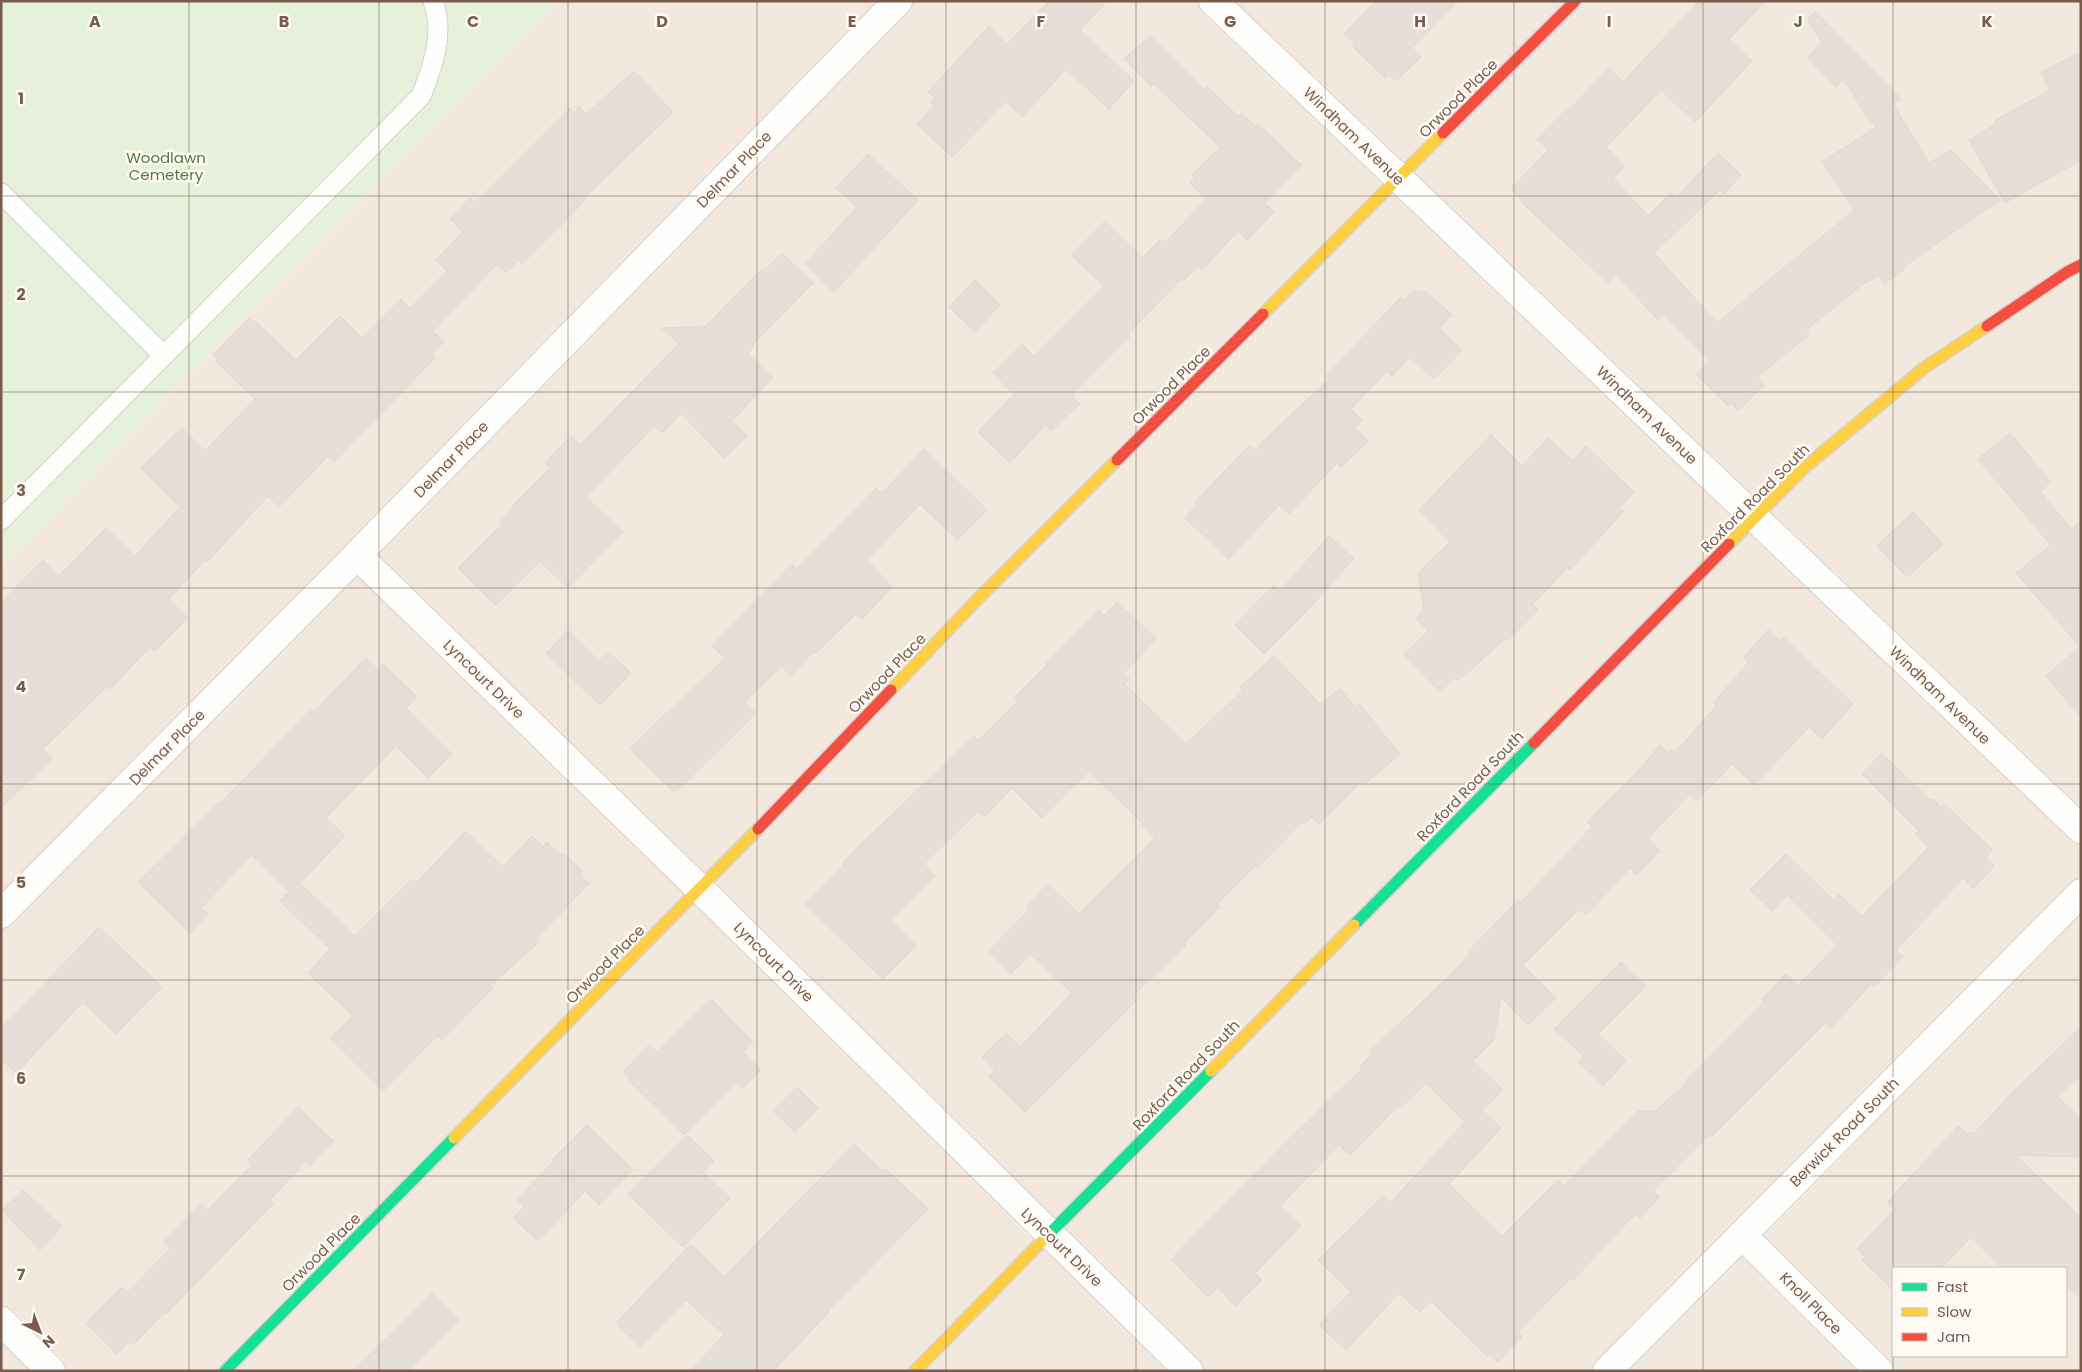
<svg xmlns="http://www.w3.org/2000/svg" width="2082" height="1372" viewBox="0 0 2082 1372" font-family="Poppins,sans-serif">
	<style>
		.residential { fill: #f2e8de; fill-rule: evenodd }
		.green { fill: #e7f0db }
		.building { fill: #e6ded7; stroke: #e2d8d2 }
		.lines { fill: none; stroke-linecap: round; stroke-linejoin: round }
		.lane-casing { stroke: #d7d1cb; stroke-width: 21 }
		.street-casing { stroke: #d7d1cb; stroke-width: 30 }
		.fast-casing { stroke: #d9d2cb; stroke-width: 14 }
		.slow-casing { stroke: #d9d2cb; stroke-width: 14 }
		.jam-casing { stroke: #d9d2cb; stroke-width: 14 }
		.lane { stroke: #fefefd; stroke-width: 19 }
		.street { stroke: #fefefd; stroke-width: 28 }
		.fast { stroke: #16e098; stroke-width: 11 }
		.slow { stroke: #ffcf43; stroke-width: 11 }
		.jam { stroke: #f24e42; stroke-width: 11 }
		.grid { fill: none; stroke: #7a5c4d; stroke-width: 1; stroke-opacity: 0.55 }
		.labels { text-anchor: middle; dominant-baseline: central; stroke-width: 5; stroke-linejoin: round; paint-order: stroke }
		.street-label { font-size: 15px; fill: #7a5c4d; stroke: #fffaf3 }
		.park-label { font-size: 15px; fill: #537a41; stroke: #fffaf3 }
		.grid-label { font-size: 16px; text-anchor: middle; font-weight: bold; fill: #7a5c4d; stroke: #fffaf3; stroke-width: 5; stroke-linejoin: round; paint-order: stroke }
	</style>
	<rect width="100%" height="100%" fill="#f9f5f0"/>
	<path class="residential" d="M559,1H2081V1371H1V567ZM1893,1268H2066V1356H1893Z"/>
	<path class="green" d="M1,1H559L1,567Z"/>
	<g class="building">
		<path d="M1049,1H1107L1080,30L1134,81L1109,109L1066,69L1022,117L1006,101L952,157L917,124L934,106L931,102L935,98L928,92L989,26L1007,44Z"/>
		<path d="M1376,1H1458L1412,48L1421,57L1396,81L1389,74L1385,78L1353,47L1355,44L1344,34Z"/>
		<path d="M1699,1H1766L1729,39L1752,61L1695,122L1661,90L1606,147L1625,166L1613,178L1648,216L1671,193L1676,198L1718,153L1741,175L1724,194L1720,190L1654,253L1717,323L1854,210L1822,162L1876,127L1869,120L1844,79L1836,87L1807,58L1822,43L1807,18L1816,12L1901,99L1893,104L1929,163L1951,150L2000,200L1903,267L1905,269L1884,284L1878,275L1867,283L1866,282L1805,331L1809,335L1757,377L1764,385L1738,411L1731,403L1728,406L1696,374L1710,361L1664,315L1658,320L1616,274L1608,283L1521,202L1522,200L1511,189L1548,150L1537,139L1568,108L1569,110L1609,68L1623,82Z"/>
		<path d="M1150,36L1205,90L1207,87L1238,116L1241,113L1256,127L1258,124L1301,165L1265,203L1274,212L1247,240L1238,231L1202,270L1198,266L1183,281L1181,279L1128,334L1130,336L1072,394L1075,396L1073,398L1080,404L1051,431L1045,425L1010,463L978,432L1014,394L993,373L1022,344L1034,356L1104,286L1071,255L1105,221L1142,258L1161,239L1165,243L1206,199L1190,183L1195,178L1192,175L1220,147L1153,83L1151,86L1124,59Z"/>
		<path d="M2081,52V160L2005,203L1969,140L1996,124L1994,121L2050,90L2041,72Z"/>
		<path d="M634,71L673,112L584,198L585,199L575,211L522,264L519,260L506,273L497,264L433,331L444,342L431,355L435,358L334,462L328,456L279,507L268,496L207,562L205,560L169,599L188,618L155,651L150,647L110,689L107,686L43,749L52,759L1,808V603L43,560L59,576L106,528L135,556L180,507L141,468L182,428L205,451L255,399L216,361L218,359L213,355L249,318L254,323L255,321L296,360L340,316L362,338L401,299L410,308L447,271L436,260L463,232L450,219L470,198L475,203L570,108L574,113L579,107L586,114Z"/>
		<path d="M868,154L918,200L834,292L805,264L857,207L836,188Z"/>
		<path d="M782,253L813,283L752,345L754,346L748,353L773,377L732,421L747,436L724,458L681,413L662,433L654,426L586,497L623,532L568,588L540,561L496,605L492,602L458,568L502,524L500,522L512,509L511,507L550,468L545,463L571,436L580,445L679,344L662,328L706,326L762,269L764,271Z"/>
		<path d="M975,280L1000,305L975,332L949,307Z"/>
		<path d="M1412,292H1426L1452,315L1439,328L1462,350L1434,379L1410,357L1392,376L1387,371L1351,409L1362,420L1355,428L1368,441L1341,467L1337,463L1289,514L1279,505L1229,559L1185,518L1197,504L1195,502L1250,445L1257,452L1262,442L1329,379L1326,376L1401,297L1404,300Z"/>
		<path d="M2010,433L2051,482L2040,491L2071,529L2081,521V717L2046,676L2080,647L2016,573L2051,545L1978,459Z"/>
		<path d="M1491,435L1522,466L1548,438L1573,461L1586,446L1634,492L1619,508L1624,511L1570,570L1568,567L1533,604L1538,610L1508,640L1506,638L1458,681L1455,677L1440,692L1404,655L1428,631L1416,619L1424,610L1418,573L1450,542L1419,510Z"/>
		<path d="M924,449L987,510L957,540L920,504L867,560L892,587L862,619L856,614L815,654L813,652L791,676L781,666L745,702L756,713L675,793L630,749L666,713L667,714L725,658L712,646L792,564L797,569L876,488L882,493Z"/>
		<path d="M1913,512L1943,544L1907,577L1877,546Z"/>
		<path d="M1329,536L1354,558L1304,614L1264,654L1235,625L1274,585L1280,591Z"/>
		<path d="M1117,602L1156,639L1123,674L1129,679L1125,684L1186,744L1243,690L1240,687L1274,656L1320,704L1340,689L1355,707L1359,704L1400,754L1365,784L1362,781L1319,824L1311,817L1304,824L1302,822L1257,868L1255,866L1217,904L1220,907L1184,943L1186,945L1132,997L1136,1001L1025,1112L989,1077L995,1070L982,1057L1006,1033L1020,1047L1072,993L1030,954L1011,974L989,951L1029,910L1026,907L1048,884L1079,914L1155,838L1142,825L1143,824L1089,771L1042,818L1012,788L984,817L978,811L924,864L935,876L891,920L916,946L883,979L805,904L843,866L842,864L858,847L974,736L979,740L1017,702L1014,698L1047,665L1046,663L1099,610L1104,616Z"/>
		<path d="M568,630L599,661L608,652L631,673L600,705L546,653Z"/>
		<path d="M1768,630L1780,641L1783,637L1853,704L1822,739L1809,727L1754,785L1732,764L1697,801L1690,794L1648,838L1660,851L1636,875L1630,868L1586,915L1579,909L1523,965L1556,998L1528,1025L1501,997L1494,1040L1473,1061L1503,1090L1482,1110L1501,1128L1449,1184L1502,1236L1558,1180L1564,1186L1638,1111H1655L1688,1082L1686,1080L1764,1002L1761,1000L1786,974L1798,986L1837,945L1787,895L1772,911L1750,890L1786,854L1833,900L1839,894L1862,916L1929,847L1915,834L1919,831L1862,774L1882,753L1930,800L1932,798L1941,807L1944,804L1993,850L1986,858L1994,866L1973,889L1963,878L1896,950L1903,957L1874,987L1871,984L1831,1028L1825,1023L1711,1137L1709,1135L1653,1191L1660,1197L1640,1218L1635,1214L1573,1280L1571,1278L1517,1333L1522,1337L1498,1362L1490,1354L1487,1356L1431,1301L1420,1312L1399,1293L1346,1350L1319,1325L1351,1292L1318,1260L1383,1196L1390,1203L1465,1122L1426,1083L1400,1108L1398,1106L1350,1155L1339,1145L1280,1206L1301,1226L1255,1273L1262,1280L1235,1306L1218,1287L1208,1297L1172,1260L1176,1254L1291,1137L1362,1069L1360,1066L1372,1054L1369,1051L1412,1012L1470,955L1468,952L1518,900L1521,902L1592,827L1587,822L1638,771L1660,745L1668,753L1671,749L1675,753L1716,706L1713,703L1748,663L1743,658Z"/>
		<path d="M366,658L378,670L383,664L417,697L406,708L452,754L428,778L396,746L326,818L345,836L300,883L355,936L412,879L416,883L466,831L503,867L532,836L543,847L547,842L561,855L564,854L583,872L580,875L589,883L536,939L539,942L490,986L493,988L442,1040L437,1036L383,1091L330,1038L353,1016L308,973L330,949L280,901L289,891L251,855L201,908L208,914L190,933L138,882L219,802L220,804L311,709L314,712Z"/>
		<path d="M99,927L162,987L116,1034L83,1002L16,1073L1,1059V1029Z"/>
		<path d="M1621,962L1646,986L1598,1034L1626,1061L1603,1086L1578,1062L1584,1056L1554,1029Z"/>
		<path d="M711,999L753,1042L743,1052L761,1070L742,1088L736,1082L684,1135L628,1080L630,1079L623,1072L649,1045L657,1052Z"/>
		<path d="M2081,1027V1075L2058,1097L2081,1119V1157L2015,1155L2081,1217V1297L2066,1286V1268H2002L1971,1237L1941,1268H1893V1290L1862,1260L1865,1257L1857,1249L1892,1213L1894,1209L1887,1202L1958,1126L1967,1134L1970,1132L1973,1135L2014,1091Z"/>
		<path d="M797,1087L818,1108L795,1132L773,1111Z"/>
		<path d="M298,1107L333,1141L310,1165L306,1161L270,1200L273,1204L166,1314L164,1313L133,1345L129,1341L117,1354L86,1323L122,1287L128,1292L171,1248L164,1242L201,1204L207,1211L252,1165L247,1161Z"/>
		<path d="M587,1125L633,1170L599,1205L585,1191L538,1241L513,1218L524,1207L517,1200L554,1161L552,1160Z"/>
		<path d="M687,1135L714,1161L703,1172L730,1198L683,1247L628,1194Z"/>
		<path d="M854,1144L882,1171L885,1168L928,1209L828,1311L829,1312L773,1371H690L724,1335L686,1300L640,1347L619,1327L620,1326L617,1322L691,1244L724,1277Z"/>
		<path d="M23,1190L61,1225L54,1236L40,1250L2,1210Z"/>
		<path d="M432,1293L459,1320L408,1371H353Z"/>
	</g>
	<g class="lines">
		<g class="lane-casing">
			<g id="lane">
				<path d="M1,193L164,356"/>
				<path d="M1,520L421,96C433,66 445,33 433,1"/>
			</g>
		</g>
		<g class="street-casing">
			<g id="street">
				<path d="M1213,1L2081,829"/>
				<path d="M357,555L700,889L1189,1371"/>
				<path d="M1,914L357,555L898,1"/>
				<path d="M1742,1235L1879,1371"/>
				<path d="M1,1321L51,1371"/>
				<path d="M1607,1371L2081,893"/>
			</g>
		</g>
		<g class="fast-casing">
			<g id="fast">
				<path d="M1354,925L1534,743"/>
				<path d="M1049,1234L1211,1071"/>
				<path d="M225,1371L454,1138"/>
			</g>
		</g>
		<g class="slow-casing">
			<g id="slow">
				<path d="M1263,314L1443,133"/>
				<path d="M1729,544L1804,468L1924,368L1987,326"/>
				<path d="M891,690L974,603L1117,460"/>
				<path d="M1211,1071L1354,925"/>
				<path d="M454,1138L758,829"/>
				<path d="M915,1371L1049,1234"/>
			</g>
		</g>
		<g class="jam-casing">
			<g id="jam">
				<path d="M1443,133L1575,1"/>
				<path d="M1987,326L2067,272L2081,265"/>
				<path d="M1117,460L1263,314"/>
				<path d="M1534,743L1729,544"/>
				<path d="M758,829L891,690"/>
			</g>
		</g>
		<use href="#lane" class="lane"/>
		<use href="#street" class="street"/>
		<use href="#fast" class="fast"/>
		<use href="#slow" class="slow"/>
		<use href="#jam" class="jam"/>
	</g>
	<path class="grid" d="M189,1V1371M379,1V1371M568,1V1371M757,1V1371M946,1V1371M1136,1V1371M1325,1V1371M1514,1V1371M1703,1V1371M1893,1V1371M1,196H2081M1,392H2081M1,588H2081M1,784H2081M1,980H2081M1,1176H2081"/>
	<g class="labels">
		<g class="street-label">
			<text transform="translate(1458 98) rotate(-45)">Orwood Place</text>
			<text transform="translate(1354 136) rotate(44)">Windham Avenue</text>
			<text transform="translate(734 169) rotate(-46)">Delmar Place</text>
			<text transform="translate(1171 385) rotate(-45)">Orwood Place</text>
			<text transform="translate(1647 415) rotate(44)">Windham Avenue</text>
			<text transform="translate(451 459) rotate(-46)">Delmar Place</text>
			<text transform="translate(1755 498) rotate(-45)">Roxford Road South</text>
			<text transform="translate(887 673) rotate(-46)">Orwood Place</text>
			<text transform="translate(484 679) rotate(44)">Lyncourt Drive</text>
			<text transform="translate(1940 695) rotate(44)">Windham Avenue</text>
			<text transform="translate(167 747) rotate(-45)">Delmar Place</text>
			<text transform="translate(1470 786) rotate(-46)">Roxford Road South</text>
			<text transform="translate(774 962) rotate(45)">Lyncourt Drive</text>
			<text transform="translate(605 964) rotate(-45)">Orwood Place</text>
			<text transform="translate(1186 1075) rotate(-46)">Roxford Road South</text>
			<text transform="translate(1844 1132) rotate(-45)">Berwick Road South</text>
			<text transform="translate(1062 1247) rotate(44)">Lyncourt Drive</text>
			<text transform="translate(321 1252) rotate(-45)">Orwood Place</text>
			<text transform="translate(1811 1303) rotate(45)">Knoll Place</text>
		</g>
		<g class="park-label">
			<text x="166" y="157">Woodlawn<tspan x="166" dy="17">Cemetery</tspan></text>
		</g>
	</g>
	<g class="grid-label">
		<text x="95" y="27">A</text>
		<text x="284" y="27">B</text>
		<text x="473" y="27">C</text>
		<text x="662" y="27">D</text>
		<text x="852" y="27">E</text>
		<text x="1041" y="27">F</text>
		<text x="1230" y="27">G</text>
		<text x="1420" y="27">H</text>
		<text x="1609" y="27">I</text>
		<text x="1798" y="27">J</text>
		<text x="1987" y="27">K</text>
		<text x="21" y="104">1</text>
		<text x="21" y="300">2</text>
		<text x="21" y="496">3</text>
		<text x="21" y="692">4</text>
		<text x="21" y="888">5</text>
		<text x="21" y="1084">6</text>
		<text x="21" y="1280">7</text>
	</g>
	<rect width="2082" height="1372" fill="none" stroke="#7a5c4d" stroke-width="5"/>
	<rect x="1892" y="1267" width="175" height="90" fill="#fffaf3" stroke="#cabbb1"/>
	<rect x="1902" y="1283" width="25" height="8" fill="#16e098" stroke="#cabbb1"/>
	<text x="1937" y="1292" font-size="15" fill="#7a5c4d">Fast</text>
	<rect x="1902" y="1308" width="25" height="8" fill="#ffcf43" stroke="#cabbb1"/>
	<text x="1937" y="1317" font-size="15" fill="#7a5c4d">Slow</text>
	<rect x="1902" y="1333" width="25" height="8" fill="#f24e42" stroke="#cabbb1"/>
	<text x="1937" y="1342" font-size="15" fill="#7a5c4d">Jam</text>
	<g transform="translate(40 1332) rotate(138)" stroke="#fffaf3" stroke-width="4" paint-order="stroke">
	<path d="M0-4L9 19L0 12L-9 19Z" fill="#7a5c4d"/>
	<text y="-8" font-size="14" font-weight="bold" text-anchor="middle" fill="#7a5c4d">N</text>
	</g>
</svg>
